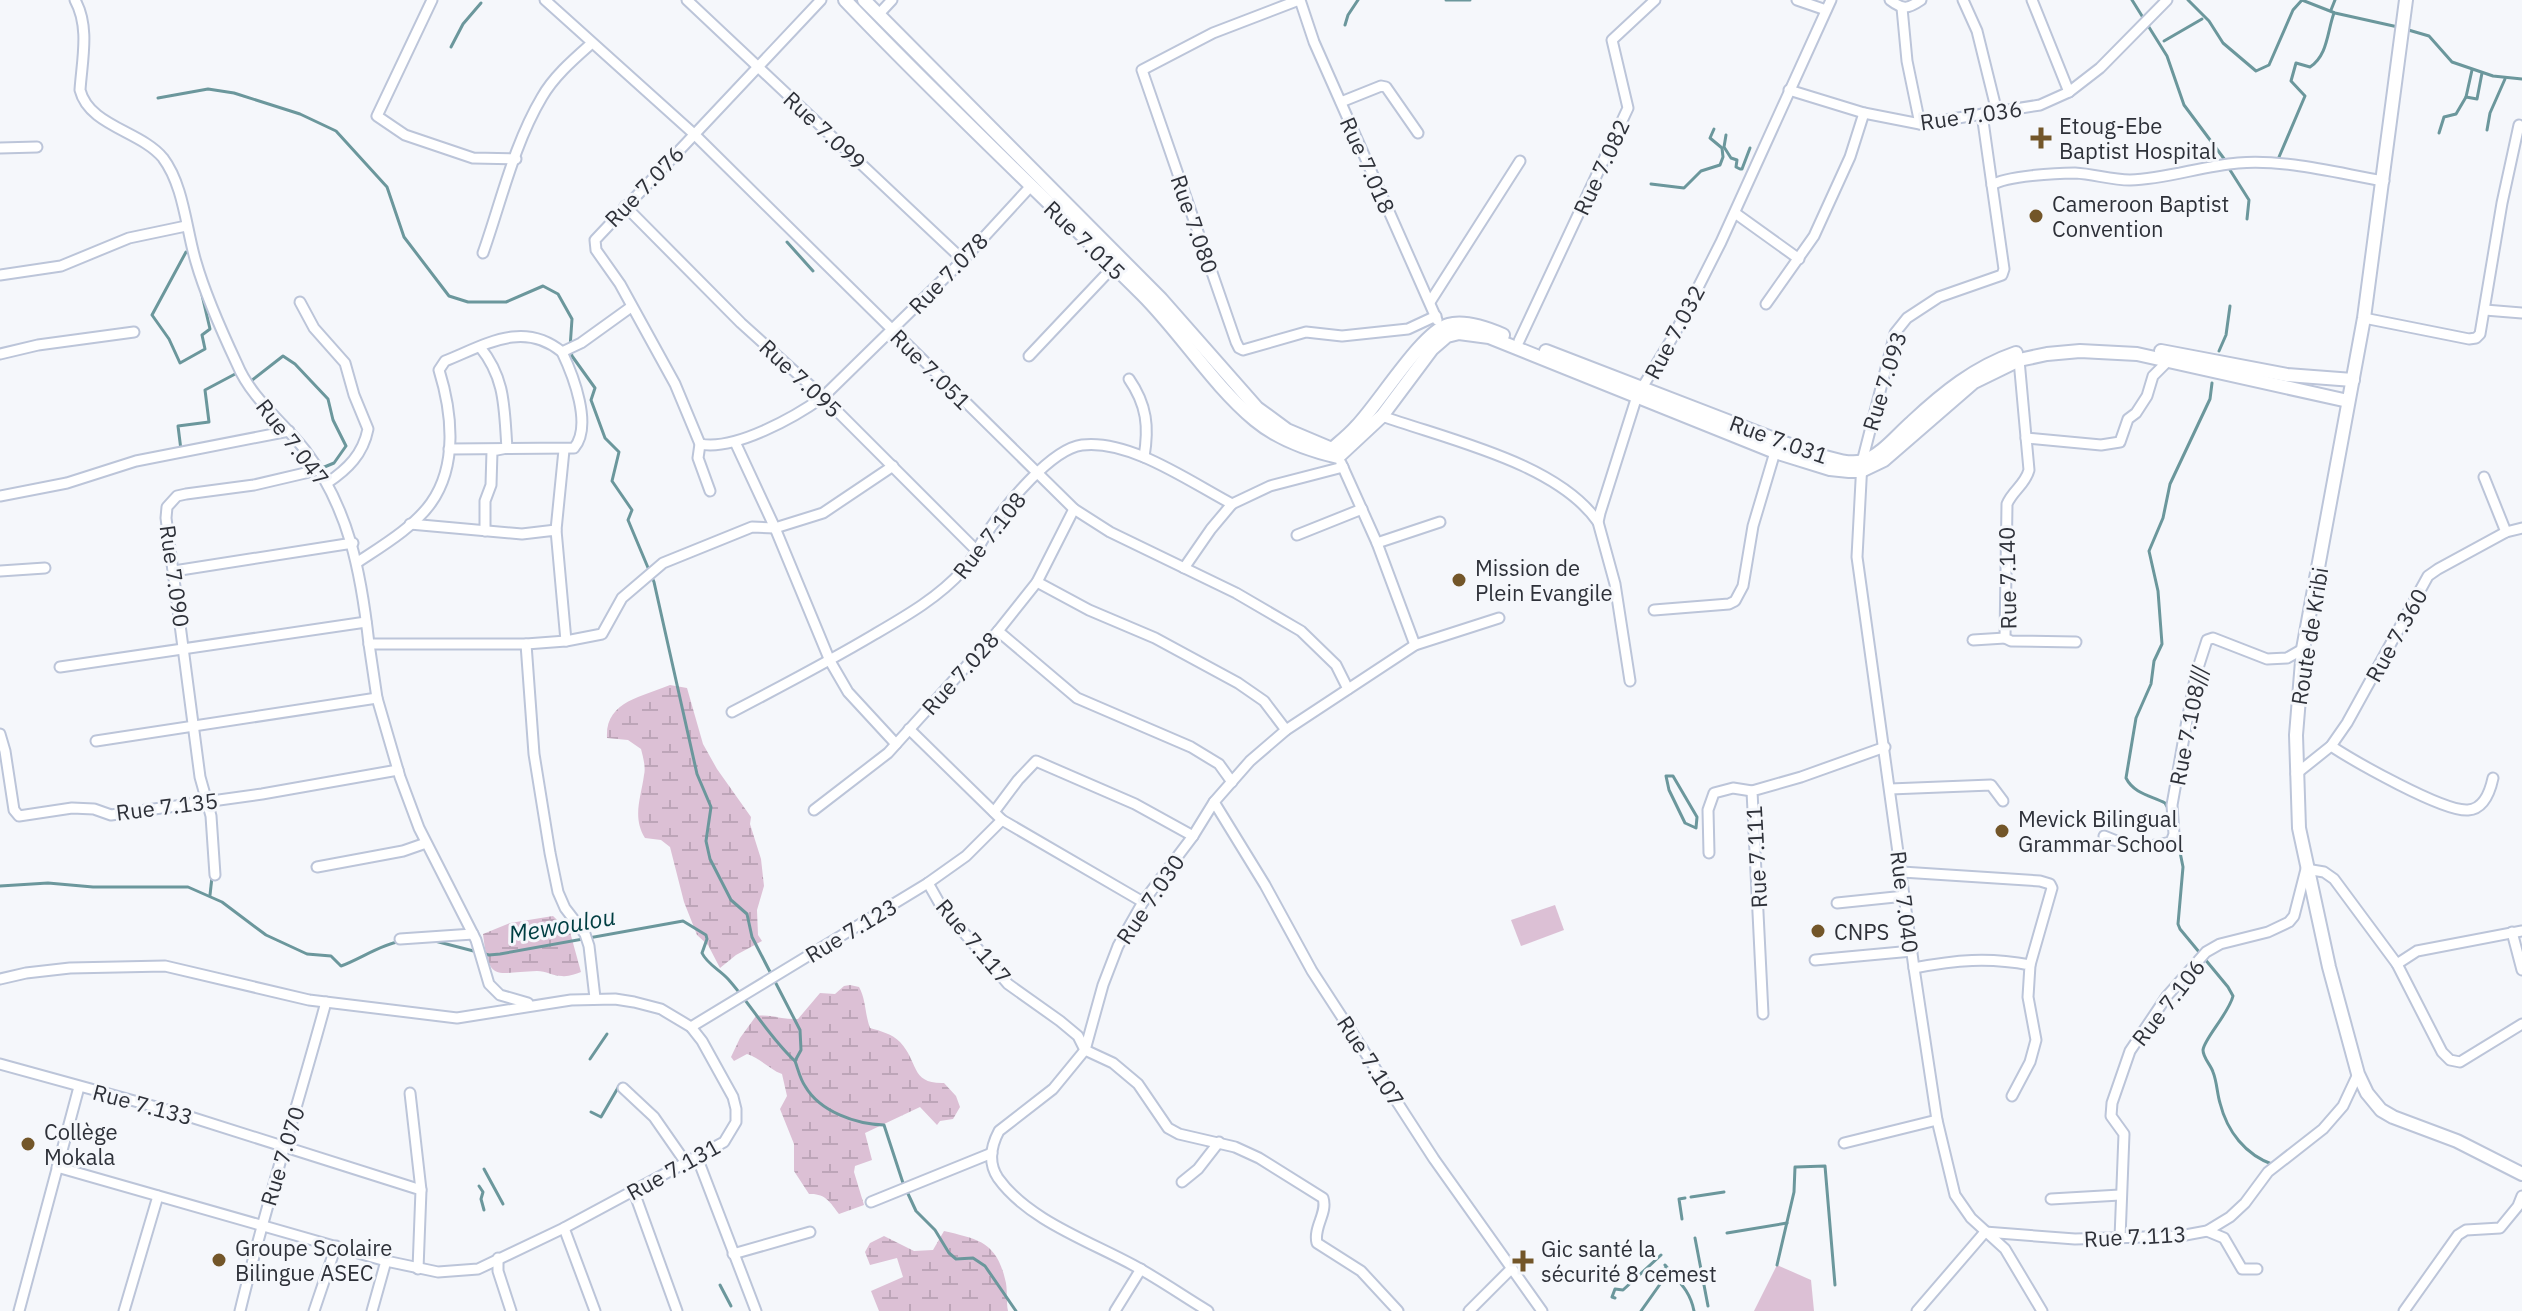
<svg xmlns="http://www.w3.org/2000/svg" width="2522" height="1311" viewBox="0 0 2522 1311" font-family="'IBM Plex Sans',sans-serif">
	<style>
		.green { fill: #dcc0d5 }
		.wetland { fill: url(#wetland-marsh) }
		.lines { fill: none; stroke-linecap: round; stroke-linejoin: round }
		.stream { stroke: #6b979c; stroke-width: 3 }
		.minor-casing { stroke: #bcc5d9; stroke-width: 13 }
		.secondary-casing { stroke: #bcc5d9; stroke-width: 16 }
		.minor { stroke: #fff; stroke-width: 9 }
		.secondary { stroke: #fff; stroke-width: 12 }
		.poi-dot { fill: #735629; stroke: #f5f7fb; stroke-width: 3 }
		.labels { text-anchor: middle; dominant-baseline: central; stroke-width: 6; stroke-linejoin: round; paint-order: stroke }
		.street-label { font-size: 22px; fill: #2e3139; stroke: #f5f7fb }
		.poi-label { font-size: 22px; fill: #2e3139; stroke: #f5f7fb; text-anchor: start }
		.water-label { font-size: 24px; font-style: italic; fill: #003e42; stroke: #f5f7fb }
	</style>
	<defs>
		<pattern id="wetland-marsh" width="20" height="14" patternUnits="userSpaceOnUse" patternTransform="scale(2)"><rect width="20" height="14" fill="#dcc0d5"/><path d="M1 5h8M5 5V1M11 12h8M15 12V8" fill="none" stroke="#bda5b8"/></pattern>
	</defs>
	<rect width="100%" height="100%" fill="#f5f7fb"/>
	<g class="green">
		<path d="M1555,905L1564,930L1521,946L1511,920Z"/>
		<path d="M1777,1265L1811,1280L1814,1311H1754Z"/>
	</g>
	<g class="wetland">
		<path d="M670,685L687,688L703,744L717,769L751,817L750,824L761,859L764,886L757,910L758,935L762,941L736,955L720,968L708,945L697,935L684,902L670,847L661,840L645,838C632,817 641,798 644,775C646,767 643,757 641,749L628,740L607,738C605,701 642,697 670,685Z"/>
		<path d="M553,916L570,932L581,972C575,974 568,977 562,976C553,976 546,971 537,971C495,972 489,984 483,934L510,923Z"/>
		<path d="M850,985L859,987C866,999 865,1015 870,1028C881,1031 892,1034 900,1042C919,1062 910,1084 944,1083L956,1096L960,1107L953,1119L940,1121L937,1125L920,1107L865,1133L872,1160L855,1166L854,1172L864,1205L839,1214C830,1202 825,1193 809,1194L794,1171V1144L780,1109L787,1096L782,1074C769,1069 760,1058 747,1054L734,1061L731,1057L740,1038L756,1016C771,1014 783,1020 798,1019L820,993L835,994L844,986Z"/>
		<path d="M944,1231C977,1239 996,1241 1005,1279C1008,1289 1006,1301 1008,1311H879L871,1291L903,1277L897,1258L870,1265L865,1252L870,1243L884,1236L914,1251L933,1250Z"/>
	</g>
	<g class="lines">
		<g class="stream">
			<path d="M1446,0H1470"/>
			<path d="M2132,0L2167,56L2184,105L2225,160"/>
			<path d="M2188,0L2209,21L2223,43L2256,71L2269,65L2293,10L2302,0L2335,13L2398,27"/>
			<path d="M2331,10L2335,0"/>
			<path d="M1345,25L1348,15L1358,0"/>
			<path d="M2405,29L2429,36L2452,62L2493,76L2522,79"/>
			<path d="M2164,41L2202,19"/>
			<path d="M451,47L463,24L481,3"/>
			<path d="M2466,97L2477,99L2482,73"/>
			<path d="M158,98L208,89L234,93L300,114L336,131L387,187L404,237L449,296L468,302H506L543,286L558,294L572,319L570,348L572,356L595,388L591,400L605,438L619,452L612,481L632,510L628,520L654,582L697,774L711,807L706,841L710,859L731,900L747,914L752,937L800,1030L801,1050L795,1061C798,1069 800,1079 805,1086C820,1112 856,1124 884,1125L903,1183L916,1211L935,1230L949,1253L956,1259L973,1258L985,1266L1016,1311"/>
			<path d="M2487,130L2490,113L2505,79"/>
			<path d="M2439,133L2444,117L2456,114L2466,97L2472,70"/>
			<path d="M1726,135L1724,147L1731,158L1737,160L1736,167L1740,169H1742L1750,148"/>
			<path d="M2279,157L2305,96L2291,81L2296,63L2310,67C2328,55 2327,32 2334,13"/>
			<path d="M2230,170L2249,200L2247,219"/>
			<path d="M1651,184L1684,188L1701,171L1720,165L1723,157L1722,148L1710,138L1714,129"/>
			<path d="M787,242L813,271"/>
			<path d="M186,252L152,315L169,339L180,363L205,349L202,335L210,329L202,295"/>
			<path d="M2219,351L2226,335L2230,306"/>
			<path d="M251,381L283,356L295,364L328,399L333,420L346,446L334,463L322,468"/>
			<path d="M181,450L178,426L209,422L205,390L237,373"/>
			<path d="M1666,776H1673L1697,817L1696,828L1685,823L1669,790Z"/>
			<path d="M2169,810L2165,803C2152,796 2134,794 2126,778L2136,718L2151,684L2154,661L2162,644L2158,591L2149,551L2163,518L2170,484L2210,399L2212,383"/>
			<path d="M2177,837L2183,867L2178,924L2180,929L2228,987L2233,996C2229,1013 2204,1039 2203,1050C2203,1058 2211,1065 2213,1072C2217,1082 2217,1093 2220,1103C2227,1131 2245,1155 2274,1165"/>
			<path d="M0,886L48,883L93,887H188L222,902L266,935L307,954L331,956L341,966C358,960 384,943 399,942"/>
			<path d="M210,895L212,877"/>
			<path d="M431,940L489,955L500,954L683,921L706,935L707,939L702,953C707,964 720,970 728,979C752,1006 769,1037 795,1061"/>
			<path d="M590,1059L607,1034"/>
			<path d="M591,1112L601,1117L619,1086"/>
			<path d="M1796,1167L1825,1166L1835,1285"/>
			<path d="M484,1169L503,1204"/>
			<path d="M479,1186L483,1192L481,1199L484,1210"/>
			<path d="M1691,1197L1724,1192"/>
			<path d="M1682,1219L1679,1199L1685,1198"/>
			<path d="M1727,1233L1787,1223"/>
			<path d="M1695,1238L1708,1306"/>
			<path d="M1665,1265C1678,1281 1690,1290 1694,1311"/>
			<path d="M1777,1265L1794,1192L1795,1167"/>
			<path d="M720,1285L731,1306"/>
			<path d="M1615,1298L1612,1297L1615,1289L1623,1290L1661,1255"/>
			<path d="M1641,1311L1663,1280L1665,1268"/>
		</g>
		<g class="minor-casing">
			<g id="minor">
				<path d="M75,0C90,27 82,60 80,90C89,126 141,131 163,158C184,186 186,229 196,262C206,297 222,332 237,364C251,398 282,421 305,450C349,508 361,572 369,644H526L566,641L602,634L622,598L663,563L752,527L775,528L823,513L893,466"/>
				<path d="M432,0L377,116L405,135L473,158L516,159"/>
				<path d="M545,0L694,134L1074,509L1110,532L1236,593L1301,631L1336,665L1348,689"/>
				<path d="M687,0L963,260"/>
				<path d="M1299,0L1213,33L1142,70L1236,342L1239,348L1243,350L1306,332L1342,336L1408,329L1436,316"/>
				<path d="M1300,0L1314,42L1437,320"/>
				<path d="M1797,0L1826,10"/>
				<path d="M1890,0C1903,10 1908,9 1921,0"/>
				<path d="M1963,0L1977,31L1997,112"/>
				<path d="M2032,0L2069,92"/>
				<path d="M1902,8L1907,61L1920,124"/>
				<path d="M878,15L892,0"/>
				<path d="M1789,90L1864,113L1920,124L2040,105L2069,92L2100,68L2167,0"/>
				<path d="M1341,102L1381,86L1386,87L1418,133"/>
				<path d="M1982,114L1992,185"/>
				<path d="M0,148L37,147"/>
				<path d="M625,206L741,323L823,397L977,551"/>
				<path d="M1735,213L1799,259"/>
				<path d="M483,253C501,202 514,144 542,97C554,76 574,59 592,43"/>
				<path d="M0,275L61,266L129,238L186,226"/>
				<path d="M300,302L314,328L345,363L354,395L368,429C363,454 348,469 327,483"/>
				<path d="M1430,302L1520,161"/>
				<path d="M1766,304L1814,236L1850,157L1864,113"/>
				<path d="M2485,310L2522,313"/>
				<path d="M2364,318L2469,339L2476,338L2480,334L2502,203L2519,125"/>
				<path d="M1519,341L1628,108L1612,40L1655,0"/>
				<path d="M480,347C506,379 504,409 507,448L492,451L491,485L485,501V531"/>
				<path d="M0,354L38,345L134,332"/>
				<path d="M1029,356L1114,266"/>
				<path d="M2019,360L2029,470C2025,485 2013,490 2007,504L2005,638L2011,641L2076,642"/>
				<path d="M1129,379C1147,405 1149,427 1144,457"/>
				<path d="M1382,416C1449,440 1557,463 1598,522"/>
				<path d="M2026,438L2101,445L2120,442L2128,419L2136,413L2147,396L2153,376L2169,360"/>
				<path d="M735,442L775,528L830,661L848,692L896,744"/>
				<path d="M700,444C735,451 795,417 823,397L963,260L1030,187"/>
				<path d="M449,449L574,448C593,426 573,375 562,352"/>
				<path d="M1341,463L1377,543L1415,645"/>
				<path d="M2484,477L2506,532"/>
				<path d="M710,491L698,458L700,444L675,384L620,284L596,250L595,240L821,0"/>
				<path d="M0,496L67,483L136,461L289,431"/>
				<path d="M410,524L522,534L556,530L566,641"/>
				<path d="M556,530L564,450"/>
				<path d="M1297,535L1362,509"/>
				<path d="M1377,543L1440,522"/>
				<path d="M358,562C382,546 414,527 431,503C458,465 452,412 439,370L445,361C485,345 523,320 562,352L581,343L631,307"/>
				<path d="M1184,568L1211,529L1232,504"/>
				<path d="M0,571L45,568"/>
				<path d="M174,571L353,543"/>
				<path d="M1037,582L1089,610L1155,638L1238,683L1264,701L1286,730"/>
				<path d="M1654,610L1729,604L1735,601L1743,586L1753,526L1775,452"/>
				<path d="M998,631L1077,698L1191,747L1219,764L1232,782"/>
				<path d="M1973,640L2005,638"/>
				<path d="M369,644L377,698L400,777L419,828L476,940L489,984L500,995L528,1003"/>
				<path d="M526,644L534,754L550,853L558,892L565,908L585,934L589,946L595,998"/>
				<path d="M60,667L366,622"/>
				<path d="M1630,681L1615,584L1598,522L1600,513L1637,396L1674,335L1721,242L1831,0"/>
				<path d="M732,712C780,687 828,662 875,634C906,616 939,597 963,570C974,558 980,543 989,530C1006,505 1051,449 1082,445C1130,439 1190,482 1232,504L1270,486L1343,467"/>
				<path d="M909,729L1002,820L1143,902"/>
				<path d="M0,734L5,751L14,810L19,816L72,808L94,809L111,815L262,794L398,770"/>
				<path d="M96,741L377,698"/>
				<path d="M2331,746C2354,761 2443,812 2468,810C2484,809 2490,792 2493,778"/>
				<path d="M2296,774L2331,746L2347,723L2428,576L2438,569L2506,532L2522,528"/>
				<path d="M1890,789L1991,785L2003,801"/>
				<path d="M1214,802L1265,885L1312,971L1377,1071L1434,1159L1542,1311"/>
				<path d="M814,810L888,753L998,631L1037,582L1074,509"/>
				<path d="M994,812L1018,780L1036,761L1135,804L1193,836"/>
				<path d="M2104,836C2132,848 2141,849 2171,842L2174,834L2172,805L2186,726L2196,674L2207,640L2213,638L2267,659L2287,658L2303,649"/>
				<path d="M1709,853L1708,810L1714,793L1733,788L1752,791"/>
				<path d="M317,867L403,851L426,843"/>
				<path d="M1902,872L2040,881L2050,884L2052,888L2030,965"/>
				<path d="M215,875L211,816L200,777L166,518L167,507L177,496L186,494L254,485L318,470"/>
				<path d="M928,883L941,906L1008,984L1060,1021L1078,1036L1085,1050L1113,1063L1138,1084L1168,1128L1179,1134L1235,1147L1259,1158L1323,1198C1328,1213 1313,1227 1317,1243L1361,1271L1398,1311"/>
				<path d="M1837,903L1905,896"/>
				<path d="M2512,932L2522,970"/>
				<path d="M400,939L473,934"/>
				<path d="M1815,960L1912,951"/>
				<path d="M2397,964L2442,1052L2450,1060L2460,1062L2522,1024"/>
				<path d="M1914,968C1956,960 1988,957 2030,965L2028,997L2036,1040L2030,1062L2012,1096"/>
				<path d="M0,979L26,973L70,968L165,966L309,1000L457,1018L571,1000L615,999L634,1002L661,1009L691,1027L702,1041L733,1097L736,1109V1122L724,1142L564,1228L478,1269L438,1272L386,1261L57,1167"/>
				<path d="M1763,1014L1752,791L1801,777L1885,747"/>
				<path d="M691,1027L928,883L966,856L1002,820"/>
				<path d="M0,1064L178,1113L421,1190L418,1269"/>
				<path d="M623,1088L654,1117L686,1163"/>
				<path d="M410,1093L421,1190"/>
				<path d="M1844,1143L1937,1120"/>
				<path d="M697,1157L756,1311"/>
				<path d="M1182,1182L1198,1169L1219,1142"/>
				<path d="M634,1192L677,1311"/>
				<path d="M2051,1199L2120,1195"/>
				<path d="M871,1202L992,1153"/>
				<path d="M564,1228L595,1311"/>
				<path d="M2207,1231L2224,1238L2242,1269H2257"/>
				<path d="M2120,1238L2124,1134L2111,1116L2112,1103L2130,1051L2167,996L2206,952L2220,944L2268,932L2289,922L2294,916L2306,869L2324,872L2334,879L2397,964L2417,951L2522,931"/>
				<path d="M733,1254L810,1232"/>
				<path d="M498,1258V1271L511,1311"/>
				<path d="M19,1311L79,1087"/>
				<path d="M124,1311L158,1196"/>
				<path d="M240,1311C265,1207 298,1105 326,1002"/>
				<path d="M314,1311L336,1246"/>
				<path d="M372,1311L386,1261"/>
				<path d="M1115,1311L1141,1269"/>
				<path d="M1208,1311C1183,1296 1159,1279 1133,1265C1089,1241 1028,1220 998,1178C988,1163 991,1146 999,1131L1053,1089L1085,1050L1103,985L1118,946L1143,902L1193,836L1214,802L1250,761L1286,730L1415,645L1499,618"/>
				<path d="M1469,1311L1512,1268"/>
				<path d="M1917,1311L1985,1232L2075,1239L2180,1236L2207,1231L2230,1217L2245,1203L2268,1172L2323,1129L2343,1106L2358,1074"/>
				<path d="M2042,1311L2005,1249L1971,1218L1955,1195L1937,1120L1914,968L1857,557L1862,462L1895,333L1907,318L1939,297L2002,275L2004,269L1992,185C2006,176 2057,173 2075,173C2094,174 2111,180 2130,180C2166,179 2202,166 2238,163C2286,159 2337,173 2384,181"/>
				<path d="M2404,1311L2458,1235L2466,1230L2500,1228L2518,1206L2522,1196"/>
			</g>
		</g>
		<g class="secondary-casing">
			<g id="secondary">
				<path d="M845,0C941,101 1043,196 1142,294C1182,334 1212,384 1255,420C1279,440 1308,450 1338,457L1382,416L1432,349L1447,336L1459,333L1489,337L1775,452L1830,469L1849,471H1861L1884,460L1974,382L2019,360L2047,354L2080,351L2137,354L2348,401"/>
				<path d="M864,0L1161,299L1257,408L1287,430L1332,449C1340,442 1349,435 1356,427C1378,405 1422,332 1448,325C1465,320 1487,328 1503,335"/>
				<path d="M2406,0L2364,318L2303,649L2296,735L2299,828L2329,967L2358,1074L2367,1093L2381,1110L2393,1117L2457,1141L2522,1174"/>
				<path d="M1546,351L1808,452C1824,456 1847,466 1863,461C1882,455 1898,434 1912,422C1943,393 1975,367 2016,353"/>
				<path d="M2161,351L2287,375L2353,380"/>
			</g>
		</g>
		<use href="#minor" class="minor"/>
		<use href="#secondary" class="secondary"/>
	</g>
	<g class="poi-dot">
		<path d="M2037 126h8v8h8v8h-8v8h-8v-8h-8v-8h8z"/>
		<circle cx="2036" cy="216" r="8"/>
		<circle cx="1459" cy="580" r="8"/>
		<circle cx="2002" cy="831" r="8"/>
		<circle cx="1818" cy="931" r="8"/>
		<circle cx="28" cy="1144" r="8"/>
		<circle cx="219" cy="1260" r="8"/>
		<path d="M1519 1249h8v8h8v8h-8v8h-8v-8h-8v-8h8z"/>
	</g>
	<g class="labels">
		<g class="street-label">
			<text transform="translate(1971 115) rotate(-8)">Rue 7.036</text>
			<text transform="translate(825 130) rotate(43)">Rue 7.099</text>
			<text transform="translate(1368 165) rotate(66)">Rue 7.018</text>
			<text transform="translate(1601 167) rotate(-65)">Rue 7.082</text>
			<text transform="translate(644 186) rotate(-46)">Rue 7.076</text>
			<text transform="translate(1195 224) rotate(71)">Rue 7.080</text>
			<text transform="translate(1085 240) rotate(44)">Rue 7.015</text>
			<text transform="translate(948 273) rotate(-46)">Rue 7.078</text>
			<text transform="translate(1674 332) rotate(-62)">Rue 7.032</text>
			<text transform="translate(931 369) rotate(45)">Rue 7.051</text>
			<text transform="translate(801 378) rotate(43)">Rue 7.095</text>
			<text transform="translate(1884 381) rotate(-73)">Rue 7.093</text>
			<text transform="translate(1779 439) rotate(20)">Rue 7.031</text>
			<text transform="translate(293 442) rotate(52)">Rue 7.047</text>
			<text transform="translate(989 535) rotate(-52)">Rue 7.108</text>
			<text transform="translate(175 576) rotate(82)">Rue 7.090</text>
			<text transform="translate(2007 578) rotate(-91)">Rue 7.140</text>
			<text transform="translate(2396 635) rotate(-61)">Rue 7.360</text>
			<text transform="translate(2309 636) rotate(-81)">Route de Kribi</text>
			<text transform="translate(960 673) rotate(-48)">Rue 7.028</text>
			<text transform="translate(2188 725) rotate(-79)">Rue 7.108///</text>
			<text transform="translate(167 806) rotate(-7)">Rue 7.135</text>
			<text transform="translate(1756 857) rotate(-93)">Rue 7.111</text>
			<text transform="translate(1150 899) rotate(-56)">Rue 7.030</text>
			<text transform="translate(1905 902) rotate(83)">Rue 7.040</text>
			<text transform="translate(851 930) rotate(-31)">Rue 7.123</text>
			<text transform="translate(974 941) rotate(50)">Rue 7.117</text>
			<text transform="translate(2168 1002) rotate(-52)">Rue 7.106</text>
			<text transform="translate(1371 1061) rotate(57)">Rue 7.107</text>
			<text transform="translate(143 1104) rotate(15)">Rue 7.133</text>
			<text transform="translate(282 1156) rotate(-73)">Rue 7.070</text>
			<text transform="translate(673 1169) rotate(-29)">Rue 7.131</text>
			<text transform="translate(2135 1236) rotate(-3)">Rue 7.113</text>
		</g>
		<g class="poi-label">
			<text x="2059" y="125">Etoug-Ebe<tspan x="2059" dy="25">Baptist Hospital</tspan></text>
			<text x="2052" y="203">Cameroon Baptist<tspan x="2052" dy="25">Convention</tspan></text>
			<text x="1475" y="567">Mission de<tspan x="1475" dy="25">Plein Evangile</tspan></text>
			<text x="2018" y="818">Mevick Bilingual<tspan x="2018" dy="25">Grammar School</tspan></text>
			<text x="1834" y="931">CNPS</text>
			<text x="44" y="1131">Collège<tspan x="44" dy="25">Mokala</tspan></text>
			<text x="235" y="1247">Groupe Scolaire<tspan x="235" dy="25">Bilingue ASEC</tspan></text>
			<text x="1541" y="1248">Gic santé la<tspan x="1541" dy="25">sécurité 8 cemest</tspan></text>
		</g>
		<g class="water-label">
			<text transform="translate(562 925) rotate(-10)">Mewoulou</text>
		</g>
	</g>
</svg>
